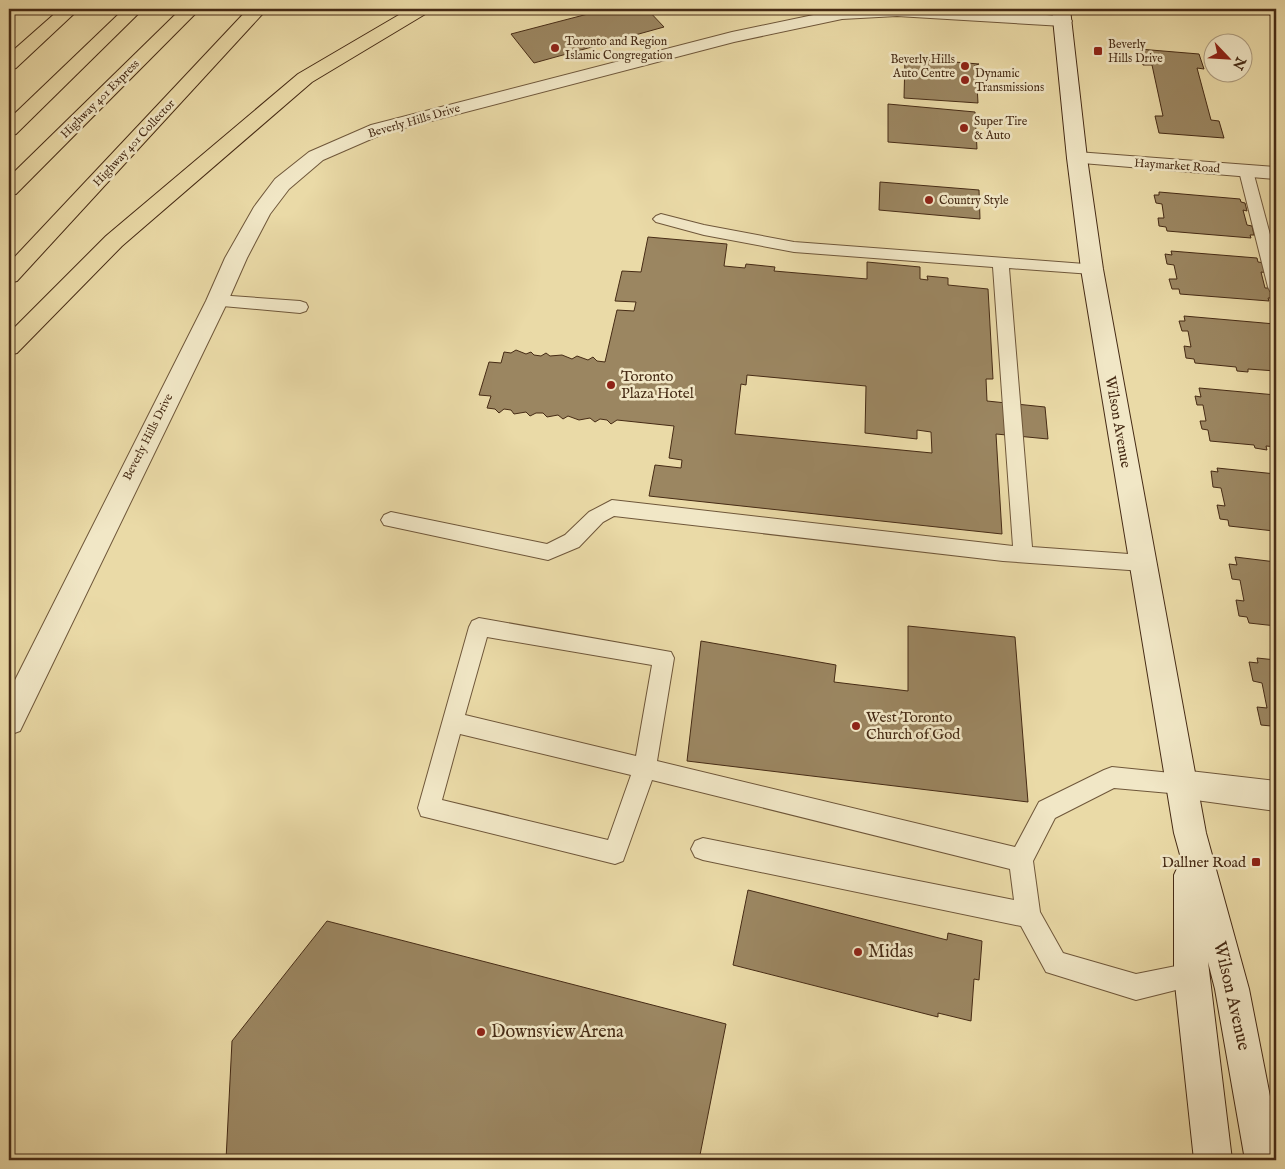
<svg xmlns="http://www.w3.org/2000/svg" width="1285" height="1169" viewBox="0 0 1285 1169" font-family="'IM FELL English',serif">
	<style>
		.building { fill: #9b8661; stroke: #462b15; fill-rule: evenodd }
		.lines { fill: none; stroke-linecap: round; stroke-linejoin: round }
		.lane-casing { stroke: #6f573a; stroke-width: 2 }
		.street-casing { stroke: #6f573a; stroke-width: 2 }
		.secondary-casing { stroke: #462b15; stroke-width: 2 }
		.highway-casing { stroke: #462b15; stroke-width: 2 }
		.lane { fill: #f1e7c6; fill-rule: evenodd }
		.street { fill: #f1e7c6; fill-rule: evenodd }
		.secondary { fill: #f1e7c6; fill-rule: evenodd }
		.highway { fill: #eadaa7; fill-rule: evenodd }
		.poi-dot { fill: #8f2418; stroke: #f1e7c6; stroke-width: 2 }
		.labels { text-anchor: middle; dominant-baseline: central; stroke-width: 5; stroke-linejoin: round; paint-order: stroke }
		.far-poi-label { font-size: 12px; fill: #462b15; stroke: #f1e7c6; text-anchor: start }
		.far-street-label { font-size: 12px; fill: #462b15; stroke: #f1e7c6 }
		.poi-label { font-size: 15px; fill: #462b15; stroke: #f1e7c6; text-anchor: start }
		.street-label { font-size: 15px; fill: #462b15; stroke: #f1e7c6 }
		.near-poi-label { font-size: 18px; fill: #462b15; stroke: #f1e7c6; text-anchor: start }
		.near-street-label { font-size: 18px; fill: #462b15; stroke: #f1e7c6 }
	</style>
	<rect width="100%" height="100%" fill="#eadaa7"/>
	<filter id="stains"><feTurbulence type="fractalNoise" baseFrequency=".004" numOctaves="4"/><feColorMatrix values="0 0 0 0 .2 0 0 0 0 .09 0 0 0 0 .02 0 0 0 .5 -.17"/></filter>
	<radialGradient id="worn" r=".72"><stop offset=".6" stop-color="#630" stop-opacity="0"/><stop offset="1" stop-color="#630" stop-opacity=".3"/></radialGradient>
	<g class="building">
		<path d="M607,9H647L664,27L534,63L511,34Z"/>
		<path d="M1268,9H1276V21H1272Z"/>
		<path d="M1139,49L1199,54L1204,69L1197,68L1211,120L1219,121L1224,138L1159,133L1155,116H1163L1152,65H1143Z"/>
		<path d="M905,58L979,64L974,66L976,67L978,103L904,98Z"/>
		<path d="M888,104L975,112L977,149L888,142Z"/>
		<path d="M880,182L979,190L980,219L879,210Z"/>
		<path d="M1159,192L1240,199L1241,202L1245,203L1247,211L1243,210L1247,225L1252,226L1254,235H1250L1251,238L1167,231L1166,227L1159,226L1158,218H1164L1162,204L1156,203L1154,195H1159Z"/>
		<path d="M648,237L727,244L724,266L745,268L746,264L775,267L774,271L867,279V262L920,267V279L928,280L927,276L948,278V285L988,289L993,379H986L987,401L1045,407L1048,439L996,434L1002,534L649,496L655,465L681,468L682,460L669,458L674,426L617,420L611,424L607,420L600,419L595,422L590,418L579,420L568,416L563,419L558,415L547,417L543,413H536L530,416L526,412L514,414L511,410L504,409L499,413L495,409L487,408L491,396L479,395L489,362L501,363L504,352L511,353L516,350L526,354L531,352L534,355L541,356L546,353L550,356L562,355L572,359L577,356L588,360L593,357L597,361L605,362L617,310L634,311L636,302L615,301L622,271L641,272ZM747,375L866,386L865,433L917,439V430L931,432L932,453L735,434L741,384L746,385Z"/>
		<path d="M1171,251L1257,258L1258,262L1265,263L1268,273L1261,272L1265,288H1272L1275,298H1268L1269,301L1180,294L1179,289H1172L1169,279H1177L1174,265L1167,264L1165,254L1172,255Z"/>
		<path d="M1184,316L1275,324L1276,371L1248,369V372L1237,371L1236,367L1195,363L1194,359L1186,358L1184,346L1191,347L1188,331H1182L1179,321H1185Z"/>
		<path d="M1199,388L1276,395V447L1266,446L1267,450L1255,448L1254,445L1210,441L1208,430L1202,429L1200,421H1206L1203,405H1197L1195,396L1201,397Z"/>
		<path d="M1217,468L1276,474V535L1274,531L1229,526L1228,520L1220,519L1217,505L1225,506L1221,488L1213,487L1211,471L1218,472Z"/>
		<path d="M1235,557L1276,562V626L1249,623L1247,617L1239,616L1236,600L1244,601L1240,580L1232,579L1229,564L1237,565Z"/>
		<path d="M908,626L1015,637L1028,802L687,761L701,641L836,665L834,682L908,691Z"/>
		<path d="M1257,658L1276,660V733L1272,732L1271,726L1261,725L1257,707L1267,708L1262,683L1253,681L1249,662L1258,663Z"/>
		<path d="M748,890L947,940L948,933L982,941L979,980L974,979L971,1021L938,1013V1017L733,965Z"/>
		<path d="M327,921L726,1024L699,1160H226L232,1041Z"/>
	</g>
	<g class="lines">
		<g class="lane-casing">
			<g id="lane">
				<path d="M1246,166L1253,171L1276,257V293L1270,291L1268,287L1239,171Z"/>
				<path d="M661,214L704,225L794,242L1098,265L1100,269L1098,273L1092,274L1009,268L1032,547L1143,555L1150,557L1153,563L1150,569L1143,571L1003,561L614,516L603,522L579,547L548,560L384,525L381,520L384,515L391,512L547,544L565,535L589,512L612,500L1013,546L993,267L794,252L704,235L656,222L653,219L656,216Z"/>
				<path d="M217,295L300,301L306,303L308,307L306,311L300,313L211,305L209,301L211,297Z"/>
				<path d="M479,618L671,652L674,658L657,761L1015,847L1039,802L1104,770L1112,767L1181,774L1189,777L1192,784L1189,791L1181,794L1114,788L1055,818L1033,861L1040,912L1063,953L1136,974L1191,963L1200,966L1203,975L1200,984L1136,1000L1046,972L1021,926L703,860L695,857L691,849L695,841L703,838L1014,900L1010,869L652,780L623,861L615,864L421,816L418,808L469,627L472,621ZM487,637L652,665L636,756L465,715ZM460,734L631,775L608,840L442,800Z"/>
			</g>
		</g>
		<g class="street-casing">
			<g id="street">
				<path d="M842,9H948L1063,16L1069,17L1072,21L1069,25L1063,26L897,16L842,19L734,42L385,133L323,160L289,189L270,214L247,258L228,301L20,731L9,735V692L206,301L225,258L254,207L275,179L309,152L371,125L732,32Z"/>
				<path d="M1077,152L1276,167V179L1070,162L1067,158L1070,154Z"/>
				<path d="M1181,770L1276,781V811L1181,798L1170,794L1166,784L1170,774Z"/>
			</g>
		</g>
		<g class="secondary-casing">
			<path id="secondary" d="M1052,9H1070L1087,158L1103,269L1206,833L1249,989L1276,1127V1160H1245L1215,989L1208,962L1232,1160H1194L1174,975V875L1179,864L1182,862L1174,833L1081,269L1067,158Z"/>
		</g>
		<g class="highway-casing">
			<g id="highway">
				<path d="M60,9H79L16,68L9,70V54Z"/>
				<path d="M124,9H143L16,134L9,136V119Z"/>
				<path d="M181,9H200L16,194L9,195V177Z"/>
				<path d="M248,9H267L17,281L9,283V263Z"/>
				<path d="M409,9H430L427,13L312,82L122,246L17,353L9,355V333L106,236L298,74Z"/>
			</g>
		</g>
		<use href="#lane" class="lane"/>
		<use href="#street" class="street"/>
		<use href="#secondary" class="secondary"/>
		<use href="#highway" class="highway"/>
	</g>
	<g class="poi-dot">
		<circle cx="555" cy="48" r="5"/>
		<rect x="1093" y="46" width="10" height="10" rx="2.5"/>
		<circle cx="965" cy="66" r="5"/>
		<circle cx="965" cy="80" r="5"/>
		<circle cx="964" cy="128" r="5"/>
		<circle cx="929" cy="200" r="5"/>
		<circle cx="611" cy="385" r="5"/>
		<circle cx="856" cy="726" r="5"/>
		<rect x="1251" y="857" width="10" height="10" rx="2.5"/>
		<circle cx="858" cy="952" r="5"/>
		<circle cx="481" cy="1032" r="5"/>
	</g>
	<g class="labels">
		<g class="far-poi-label">
			<text x="565" y="41">Toronto and Region<tspan x="565" dy="14">Islamic Congregation</tspan></text>
			<text x="1108" y="44">Beverly<tspan x="1108" dy="14">Hills Drive</tspan></text>
			<text x="955" y="59" text-anchor="end">Beverly Hills<tspan x="955" dy="14">Auto Centre</tspan></text>
			<text x="975" y="73">Dynamic<tspan x="975" dy="14">Transmissions</tspan></text>
			<text x="974" y="121">Super Tire<tspan x="974" dy="14">&amp; Auto</tspan></text>
			<text x="939" y="200">Country Style</text>
		</g>
		<g class="far-street-label">
			<text transform="translate(100 99) rotate(-45)">Highway 401 Express</text>
			<text transform="translate(414 121) rotate(-16)">Beverly Hills Drive</text>
			<text transform="translate(134 143) rotate(-47)">Highway 401 Collector</text>
			<text transform="translate(1177 166) rotate(4)">Haymarket Road</text>
			<text transform="translate(148 437) rotate(-63)">Beverly Hills Drive</text>
		</g>
		<g class="poi-label">
			<text x="621" y="376">Toronto<tspan x="621" dy="17">Plaza Hotel</tspan></text>
			<text x="866" y="717">West Toronto<tspan x="866" dy="17">Church of God</tspan></text>
			<text x="1246" y="862" text-anchor="end">Dallner Road</text>
		</g>
		<g class="street-label">
			<text transform="translate(1118 422) rotate(80)">Wilson Avenue</text>
		</g>
		<g class="near-poi-label">
			<text x="868" y="952">Midas</text>
			<text x="491" y="1032">Downsview Arena</text>
		</g>
		<g class="near-street-label">
			<text transform="translate(1231 996) rotate(77)">Wilson Avenue</text>
		</g>
	</g>
	<rect width="1285" height="1169" fill="none" stroke="#eadaa7" stroke-width="30"/>
	<rect x="10" y="10" width="1265" height="1149" fill="none" stroke="#462b15" stroke-width="2.5"/>
	<rect x="15" y="15" width="1255" height="1139" fill="none" stroke="#462b15"/>
	<g transform="translate(1228 58) rotate(115)"><circle r="24" fill="#f1e7c6" stroke="#ad9c7f"/>
	<path d="M0-4L9 19L0 12L-9 19Z" fill="#8f2418"/>
	<text y="-8" font-size="14" font-weight="bold" text-anchor="middle" fill="#462b15">N</text>
	</g>
	<rect width="100%" height="100%" filter="url(#stains)"/>
	<rect width="100%" height="100%" fill="url(#worn)"/>
</svg>
